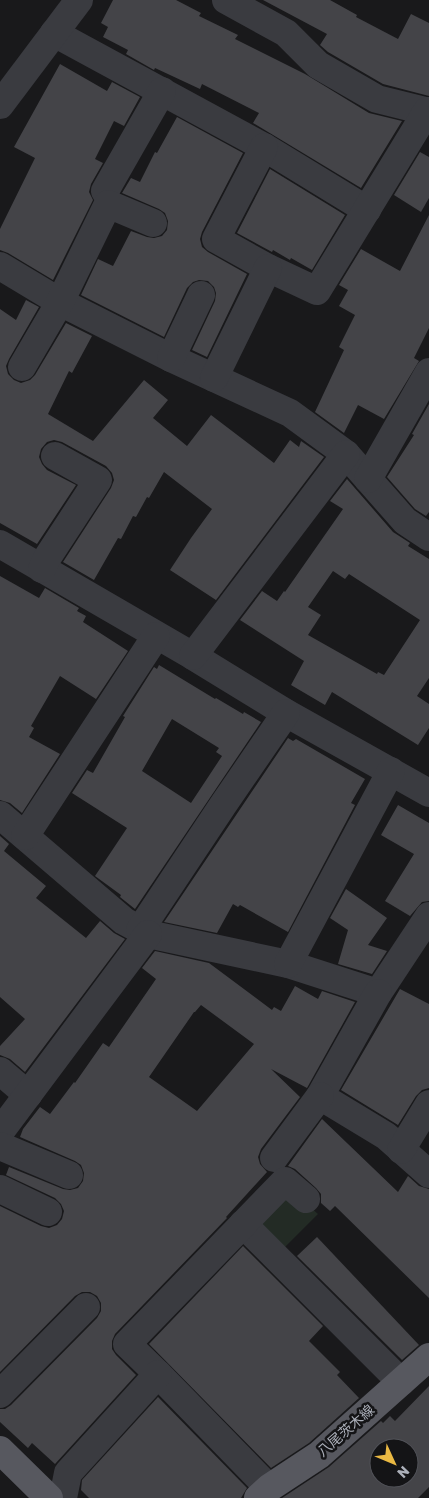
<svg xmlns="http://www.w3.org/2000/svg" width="429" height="1498" viewBox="0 0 429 1498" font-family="Rubik,'Noto Sans JP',sans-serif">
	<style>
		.green { fill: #232b25 }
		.building { fill: #444448; fill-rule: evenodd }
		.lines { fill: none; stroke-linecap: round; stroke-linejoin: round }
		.minor { stroke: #3a3b40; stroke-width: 28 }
		.major { stroke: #57585f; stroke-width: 28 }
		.labels { text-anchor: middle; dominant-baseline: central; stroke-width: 5; stroke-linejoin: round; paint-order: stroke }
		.street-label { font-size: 14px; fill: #acb0ba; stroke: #141416 }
	</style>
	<rect width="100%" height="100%" fill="#19191b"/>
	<path class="green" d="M287,1187L318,1214L279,1253L251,1225Z"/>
	<g class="building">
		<path d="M113,0H176L201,13L199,16L238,35L235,39L305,74L369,113L402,121L361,188L253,123L259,113L202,84L200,89L155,68L154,70L126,54L128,50L103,37L108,27L101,23Z"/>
		<path d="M263,0H330L357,15L356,17L398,39L411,14L429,23V96L383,84L328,52L320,45L327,34Z"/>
		<path d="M60,64L107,91L112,82L140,97L124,126L114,121L95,159L103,163L91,184L89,192L93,200L53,280L8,253L0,250V229L35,158L14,147Z"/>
		<path d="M177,117L243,153L202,232L200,239L202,247L208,252L247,274L207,357L192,350L215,301L216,293L214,287L208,281L199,280L193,282L187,288L164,337L81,295L98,259L113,266L131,231L147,237L154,238L162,236L167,230L168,221L165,213L159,209L122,193L131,178L140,182L155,152L157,153Z"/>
		<path d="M420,152L429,157V198L421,212L394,195Z"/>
		<path d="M270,169L345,215L312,270L291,258L290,260L273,250L272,252L237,233Z"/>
		<path d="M429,215V328L414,358L419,361L384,419L358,405L344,433L315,412L344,350L339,347L355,315L339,306L348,290L339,285L361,249L400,271Z"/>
		<path d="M26,300L39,307L9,359L6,366L8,374L14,380L21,383L30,380L35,375L66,323L92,336L72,373L69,371L48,414L93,441L144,380L168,400L153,418L187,446L211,415L274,463L290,440L299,447L301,441L324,457L216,600L170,570L191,538L212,509L164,472L149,498L147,497L136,517L133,516L121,539L118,538L94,580L63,562L111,488L114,480L112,473L106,466L62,442L54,440L47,442L41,449L39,457L42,464L47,470L76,485L37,544L0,523V309L16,320Z"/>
		<path d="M429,404V512L426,516L415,509L387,477L414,435L412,434Z"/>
		<path d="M347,479L393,532L410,543L408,546L429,559V678L417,696L429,704V728L418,745L332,692L325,705L291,685L304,661L240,620L262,591L277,601L284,591L285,592L343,509L330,501ZM333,571L345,579L349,574L420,620L384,675L378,672L377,674L308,635L321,615L308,607Z"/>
		<path d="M0,576L39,598L45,588L79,608L77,611L86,616L83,622L128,651L96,699L60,676L31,726L34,728L29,737L60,754L22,813L10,803L0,800Z"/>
		<path d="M159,665L215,699L216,698L243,714L244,712L261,722L135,909L120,897L121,895L95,876L127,828L72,793L87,770L93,773L125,717L123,716L154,667L157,669ZM172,719L219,748L216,752L222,756L191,803L142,771Z"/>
		<path d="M288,738L293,741L296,739L365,779L351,803L355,805L288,932L240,905L238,907L233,904L217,933L164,922Z"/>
		<path d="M398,805L429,823V901L422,902L410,916L385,901L414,854L381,835Z"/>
		<path d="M0,836L9,844L4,851L46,886L36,898L86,938L100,921L114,933L125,939L25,1072L10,1059L0,1055V1046L25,1019L0,997Z"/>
		<path d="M346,889L387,918L368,945L387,951L372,974L338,964L348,930L330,918Z"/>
		<path d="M155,951L209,963L272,1010L274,1007L281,1011L295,986L318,999L322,991L355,1002L307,1088L271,1069L300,1097L261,1149L258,1157L260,1164L267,1172L226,1217L227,1218L115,1334L112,1341V1349L116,1355L136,1375L55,1464L32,1443L28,1448L0,1422V1409H5L11,1405L97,1318L101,1311V1303L97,1296L90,1292H82L75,1296L0,1372V1206L41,1226L49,1228L57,1225L62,1219L64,1211L61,1204L55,1198L6,1175L9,1167L63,1189L70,1190L78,1188L83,1181L84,1173L81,1165L75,1161L20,1137L23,1129L40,1107L50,1114L74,1082L75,1083L103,1043L109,1047L156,979L142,968ZM201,1005L254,1044L197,1111L149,1077L194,1012H195Z"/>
		<path d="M400,989L429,1004V1088L422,1090L416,1096L398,1125L341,1090Z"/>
		<path d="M322,1119L398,1192L408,1176L419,1186L429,1189V1298L335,1206L330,1211L321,1203V1194L316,1188L295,1169L288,1166Z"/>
		<path d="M317,1237L419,1345L402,1360L297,1256Z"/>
		<path d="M243,1246L323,1326L309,1341L340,1372L337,1375L359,1398L309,1443L271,1468L149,1344Z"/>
		<path d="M429,1386V1487L418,1498H282L329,1467L381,1421L383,1423L390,1416L395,1421ZM379,1448H409V1478H379Z"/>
		<path d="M158,1397L247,1488L241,1498H89L81,1490L82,1480Z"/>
	</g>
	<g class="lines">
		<g class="minor">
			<path d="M226,0L286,33L318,65L377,99L429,112"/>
			<path d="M54,33L264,147L367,210"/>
			<path d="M0,105L79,0"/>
			<path d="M264,147L216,239L268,268L317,291L427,111"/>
			<path d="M105,191L162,91"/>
			<path d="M0,266L60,302L171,358L290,413L346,454L405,521L429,537"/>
			<path d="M171,358L201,295"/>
			<path d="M22,367L60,302L108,204L153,223"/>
			<path d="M214,378L268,268"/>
			<path d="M368,479L429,372"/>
			<path d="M0,544L193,656L286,713L429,793"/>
			<path d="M42,569L47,558L98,480L55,456"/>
			<path d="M193,656L346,454"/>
			<path d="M0,815L124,921L148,934L288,964L378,993L429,916"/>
			<path d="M25,836L156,636"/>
			<path d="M140,930L223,805L286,713"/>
			<path d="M288,964L391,771"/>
			<path d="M378,993L320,1096L386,1136L429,1174"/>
			<path d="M0,1071L28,1095"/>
			<path d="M0,1132L148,934"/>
			<path d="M0,1146L69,1175"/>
			<path d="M401,1150L429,1104"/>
			<path d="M274,1158L320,1096"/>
			<path d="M0,1189L48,1212"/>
			<path d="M243,1224L401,1382"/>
			<path d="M0,1394L86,1307"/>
			<path d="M269,1488L158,1374L127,1344L285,1181L306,1199"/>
			<path d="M63,1498L68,1473L158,1374"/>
		</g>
		<g class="major">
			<path d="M0,1450L49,1498"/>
			<path d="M258,1498L269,1488L319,1455L429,1357"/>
		</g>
	</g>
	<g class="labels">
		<g class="street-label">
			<text transform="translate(346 1431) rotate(-41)">八尾茨木線</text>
		</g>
	</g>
	<g transform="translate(394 1463) rotate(134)"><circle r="24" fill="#141416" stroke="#515258"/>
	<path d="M0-4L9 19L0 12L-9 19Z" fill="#eab943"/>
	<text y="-8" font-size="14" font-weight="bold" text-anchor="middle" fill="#acb0ba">N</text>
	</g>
</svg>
